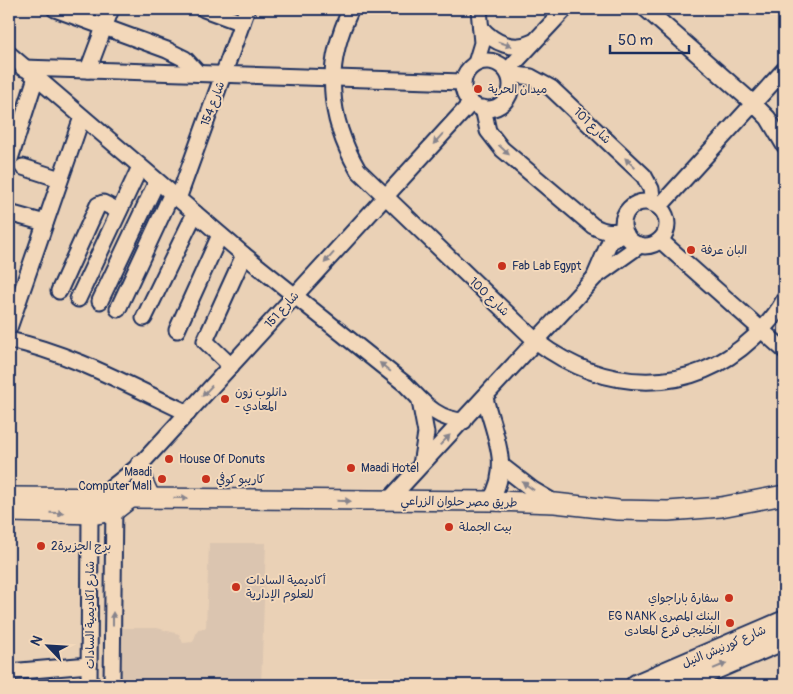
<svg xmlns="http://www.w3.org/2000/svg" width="793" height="694" viewBox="0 0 793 694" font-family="Pangolin,'Playpen Sans Arabic',sans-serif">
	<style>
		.built { fill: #dbc5b0 }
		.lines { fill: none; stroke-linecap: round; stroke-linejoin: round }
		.minor-casing { stroke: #1b2f5e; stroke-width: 19 }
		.major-casing { stroke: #1b2f5e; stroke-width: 22 }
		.highway-casing { stroke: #1b2f5e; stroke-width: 25 }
		.minor { stroke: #f3d8ba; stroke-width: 15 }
		.major { stroke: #f3d8ba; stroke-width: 19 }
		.highway { stroke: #f3d8ba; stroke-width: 21 }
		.oneway { fill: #87848c }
		.poi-dot { fill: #c8321e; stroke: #f3d8ba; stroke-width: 2 }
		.labels { text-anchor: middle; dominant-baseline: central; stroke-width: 4; stroke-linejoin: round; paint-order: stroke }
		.poi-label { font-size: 12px; fill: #1b2f5e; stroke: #f3d8ba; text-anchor: start }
		.street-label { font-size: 12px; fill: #1b2f5e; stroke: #f3d8ba }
	</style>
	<rect width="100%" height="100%" fill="#ead1b6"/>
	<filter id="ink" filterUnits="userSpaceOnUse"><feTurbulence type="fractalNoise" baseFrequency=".02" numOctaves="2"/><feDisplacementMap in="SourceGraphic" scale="10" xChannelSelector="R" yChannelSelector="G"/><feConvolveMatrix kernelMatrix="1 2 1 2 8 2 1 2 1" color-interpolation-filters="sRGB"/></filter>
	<g filter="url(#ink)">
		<path class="built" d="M209,543H266L261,685H121L122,628H157L179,634L183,643L193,642L198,629L206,628Z"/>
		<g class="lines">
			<g class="minor-casing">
				<g id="minor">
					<path d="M55,9L167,50L185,59L198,73"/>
					<path d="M204,9L242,23"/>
					<path d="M351,9C324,65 327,116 358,170L537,342C604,392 689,398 753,338C765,327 777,314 784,300"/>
					<path d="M646,9L754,104L768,118L784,145"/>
					<path d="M481,28C494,43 514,52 533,42"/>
					<path d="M9,54L244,255L405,384C423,402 436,420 464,421"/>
					<circle cx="487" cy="85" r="24"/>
					<path d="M476,63L482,43L479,9"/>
					<path d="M23,68L463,82"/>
					<path d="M88,70L111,9"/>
					<path d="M507,71L565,9"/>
					<path d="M509,74L531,77L551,88L644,176L651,189L653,204"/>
					<path d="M483,108L488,131L502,149L593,226C604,232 612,233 624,230"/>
					<path d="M9,162L36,77"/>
					<path d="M23,167L60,179"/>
					<path d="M178,199L247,9"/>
					<circle cx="645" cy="224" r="22"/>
					<path d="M659,207L784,70"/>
					<path d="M9,213L45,223"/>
					<path d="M660,240L784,350"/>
					<path d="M595,276L610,241L626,234"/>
					<path d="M59,291L98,205L103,203L119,211"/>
					<path d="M78,299L140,167"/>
					<path d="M100,301L157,181"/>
					<path d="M118,309L172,193"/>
					<path d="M144,318L195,213"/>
					<path d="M9,328L82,117"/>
					<path d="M177,330L220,235"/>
					<path d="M9,340C71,353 130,386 188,413"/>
					<path d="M231,366L205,341L244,255"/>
					<path d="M485,398C494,435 512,466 490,501"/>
					<path d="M420,401L426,433L421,465"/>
					<path d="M502,466L533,490L555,503"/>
					<path d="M388,501L595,277L640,245"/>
					<path d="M9,672L89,665"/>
					<path d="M89,685L90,514L101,496L140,465L471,103"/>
					<path d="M112,685L114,502"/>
				</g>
			</g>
			<g class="major-casing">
				<g id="major">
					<path d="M140,465L143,482L150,497"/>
					<path d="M9,497L490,501L555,503L618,510L668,511L721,507L784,495"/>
					<path d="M9,512L97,514L114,511L132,497"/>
				</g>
			</g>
			<g class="highway-casing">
				<g id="highway">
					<path d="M637,685L784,622"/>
					<path d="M676,685L784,639"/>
				</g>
			</g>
			<use href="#minor" class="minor"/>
			<use href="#major" class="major"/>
			<use href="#highway" class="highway"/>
		</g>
		<defs><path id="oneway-solid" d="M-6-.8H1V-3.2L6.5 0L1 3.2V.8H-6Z" transform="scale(1.25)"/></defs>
		<g class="oneway">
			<use href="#oneway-solid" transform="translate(505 44) rotate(17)"/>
			<use href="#oneway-solid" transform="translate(438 139) rotate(132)"/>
			<use href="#oneway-solid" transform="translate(504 150) rotate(43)"/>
			<use href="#oneway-solid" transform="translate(630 163) rotate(-136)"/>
			<use href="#oneway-solid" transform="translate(329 258) rotate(132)"/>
			<use href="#oneway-solid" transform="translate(385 367) rotate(-141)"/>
			<use href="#oneway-solid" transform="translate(207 391) rotate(133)"/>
			<use href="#oneway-solid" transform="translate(445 440) rotate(-46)"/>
			<use href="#oneway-solid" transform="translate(528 486) rotate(-145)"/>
			<use href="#oneway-solid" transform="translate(181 498) rotate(1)"/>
			<use href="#oneway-solid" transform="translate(344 501) rotate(1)"/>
			<use href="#oneway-solid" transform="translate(57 513) rotate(2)"/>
			<use href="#oneway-solid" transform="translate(113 619) rotate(-90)"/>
			<use href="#oneway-solid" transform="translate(720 666) rotate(-23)"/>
		</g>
	</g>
	<g class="poi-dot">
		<circle cx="478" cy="89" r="5"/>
		<circle cx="691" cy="250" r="5"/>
		<circle cx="502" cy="266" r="5"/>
		<circle cx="225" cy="399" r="5"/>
		<circle cx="169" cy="459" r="5"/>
		<circle cx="351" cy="468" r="5"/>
		<circle cx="162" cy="479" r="5"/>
		<circle cx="206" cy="479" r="5"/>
		<circle cx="449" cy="527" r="5"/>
		<circle cx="41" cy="546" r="5"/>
		<circle cx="236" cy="587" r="5"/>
		<circle cx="729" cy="598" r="5"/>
		<circle cx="730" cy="623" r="5"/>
	</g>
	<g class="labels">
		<g class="poi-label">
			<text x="488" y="89">ميدان الحرية</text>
			<text x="701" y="250">البان عرفة</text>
			<text x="512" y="266">Fab Lab Egypt</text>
			<text x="235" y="392">دانلوب زون<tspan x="235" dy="14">- المعادي</tspan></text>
			<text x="179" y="459">House Of Donuts</text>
			<text x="361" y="468">Maadi Hotel</text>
			<text x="152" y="472" text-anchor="end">Maadi<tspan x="152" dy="14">Computer Mall</tspan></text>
			<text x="216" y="479">كاريبو كوفي</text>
			<text x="459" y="527">بيت الجملة</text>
			<text x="51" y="546">برج الجزيرة2</text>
			<text x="246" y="580">أكاديمية السادات<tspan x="246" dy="14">للعلوم الإدارية</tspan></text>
			<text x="719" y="598" text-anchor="end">سفارة باراجواي</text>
			<text x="720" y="616" text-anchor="end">EG NANK البنك المصرى<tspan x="720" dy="14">الخليجى فرع المعادى</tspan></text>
		</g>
		<g class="street-label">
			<text transform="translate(213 104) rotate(-69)">شارع 154</text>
			<text transform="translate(592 126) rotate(44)">شارع 101</text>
			<text transform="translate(489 297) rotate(44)">شارع 100</text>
			<text transform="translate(282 310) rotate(-48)">شارع 151</text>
			<text transform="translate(459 502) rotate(1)">طريق مصر حلوان الزراعي</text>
			<text transform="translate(90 615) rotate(-90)">شارع اكاديمية السادات</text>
			<text transform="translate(724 647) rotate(-23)">شارع كورنيش النيل</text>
		</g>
	</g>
	<rect width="793" height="694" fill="none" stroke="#f3d8ba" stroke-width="30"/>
	<rect x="15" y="15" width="763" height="664" fill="none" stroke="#1b2f5e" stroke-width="2" filter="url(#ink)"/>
	<g transform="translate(48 646) rotate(295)" stroke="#f3d8ba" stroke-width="4" paint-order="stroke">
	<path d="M0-4L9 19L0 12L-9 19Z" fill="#1b2f5e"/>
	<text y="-8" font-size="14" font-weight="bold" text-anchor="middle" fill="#1b2f5e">N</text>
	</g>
	<path d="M610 45v8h79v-8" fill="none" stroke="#1b2f5e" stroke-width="2.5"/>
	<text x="618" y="45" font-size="15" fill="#1b2f5e" stroke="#f3d8ba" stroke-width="4" paint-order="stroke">50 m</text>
</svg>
